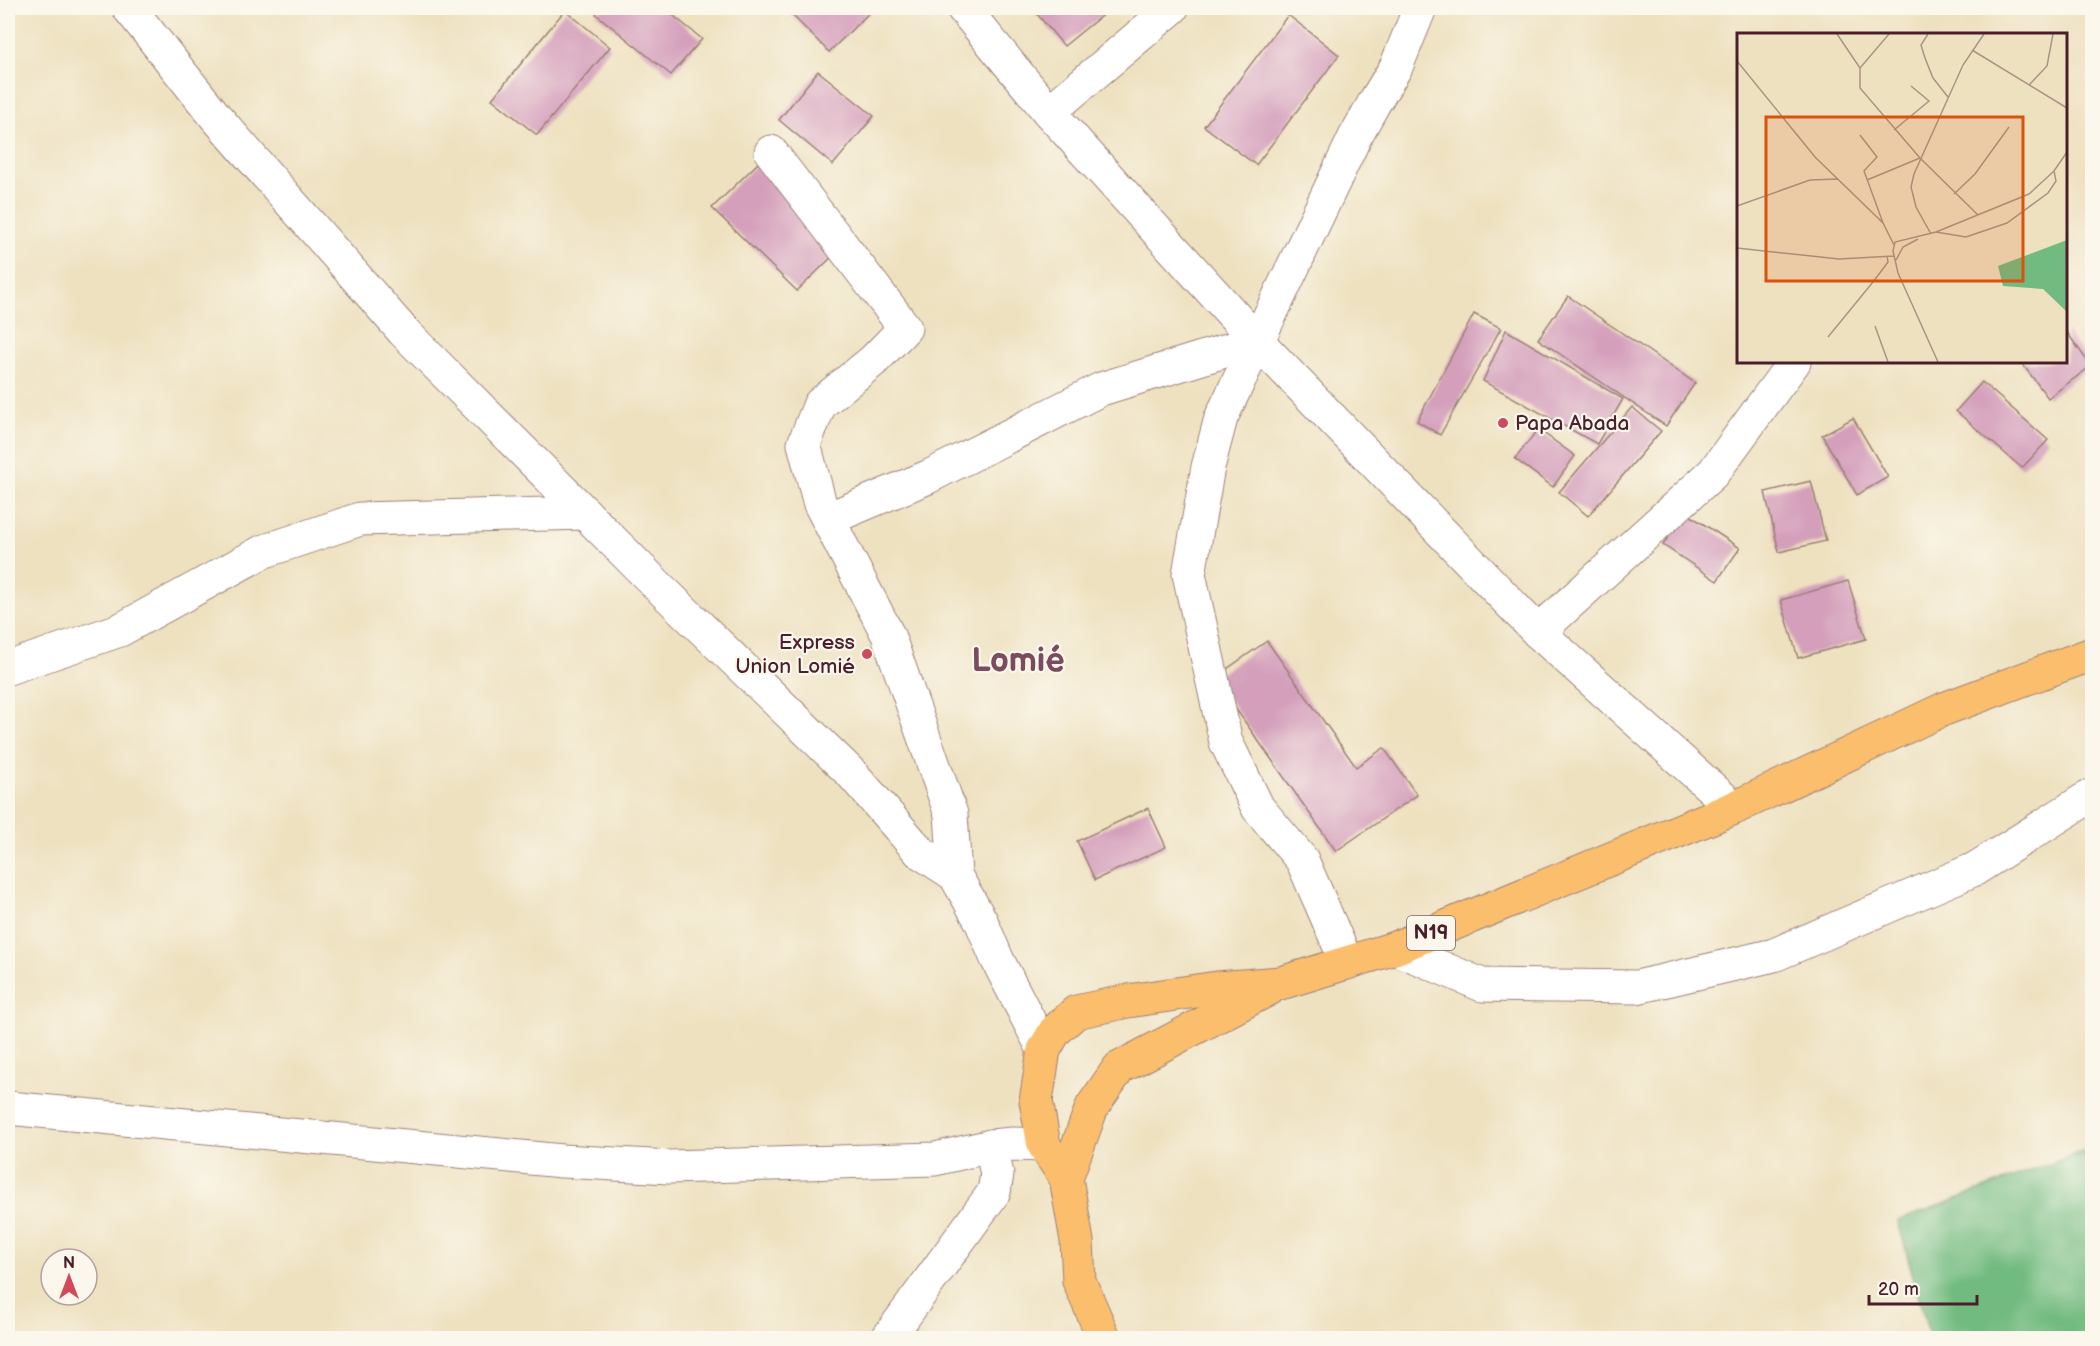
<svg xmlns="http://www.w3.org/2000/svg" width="2100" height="1346" viewBox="0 0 2100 1346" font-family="'Balsamiq Sans',sans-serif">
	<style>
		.forest { fill: #72bb80; stroke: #5e6d56; stroke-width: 1.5 }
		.building { fill: #d49fbb }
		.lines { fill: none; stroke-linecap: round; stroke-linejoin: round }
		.street-casing { stroke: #9c8076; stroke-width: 35 }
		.highway-casing { stroke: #9c8076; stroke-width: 35 }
		.street { stroke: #fff; stroke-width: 33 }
		.highway { stroke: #fabe6d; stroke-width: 33 }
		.poi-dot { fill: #d1495b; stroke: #fbf7ec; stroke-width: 2 }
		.labels { text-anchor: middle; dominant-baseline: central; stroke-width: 4.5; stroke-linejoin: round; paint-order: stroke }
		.shield { fill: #fbf7ec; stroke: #7f6065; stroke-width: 1.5 }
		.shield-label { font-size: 20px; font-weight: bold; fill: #4a1f2b }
		.poi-label { font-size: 21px; fill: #4a1f2b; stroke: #fbf7ec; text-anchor: start }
		.town-label { font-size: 33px; font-weight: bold; fill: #7a4c5d; stroke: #fbf7ec }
		.inset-road { fill: none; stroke: #ac9384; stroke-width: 1.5 }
		.view { fill: #d8530f; fill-opacity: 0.15; stroke: #d8530f; stroke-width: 3 }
		.inset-edge { fill: none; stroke: #4a1f2b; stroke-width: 3 }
	</style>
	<rect width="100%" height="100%" fill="#fbf7ec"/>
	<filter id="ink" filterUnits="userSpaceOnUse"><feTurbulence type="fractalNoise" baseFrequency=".0167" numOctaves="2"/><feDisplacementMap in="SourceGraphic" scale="12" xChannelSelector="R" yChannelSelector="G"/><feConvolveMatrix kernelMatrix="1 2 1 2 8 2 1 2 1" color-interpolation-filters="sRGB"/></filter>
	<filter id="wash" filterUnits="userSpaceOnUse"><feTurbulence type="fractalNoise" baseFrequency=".008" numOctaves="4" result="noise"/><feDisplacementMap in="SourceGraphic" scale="24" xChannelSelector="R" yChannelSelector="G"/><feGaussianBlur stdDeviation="1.35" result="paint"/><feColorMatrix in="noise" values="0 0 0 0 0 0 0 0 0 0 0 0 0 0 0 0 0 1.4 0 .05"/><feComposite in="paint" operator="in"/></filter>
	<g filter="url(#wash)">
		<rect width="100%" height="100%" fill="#eee1c0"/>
		<path class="forest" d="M2092,1148V1338H1930L1898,1221Z"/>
		<g id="blocks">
			<g class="building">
				<path d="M602,8H664L702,39L671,75L596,14Z"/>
				<path d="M785,8H874L829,52Z"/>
				<path d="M1032,8H1111L1064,46Z"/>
				<path d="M565,10L610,47L537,135L492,99Z"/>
				<path d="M1288,15L1339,55L1256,165L1204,126Z"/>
				<path d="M818,71L874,116L833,165L779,120Z"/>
				<path d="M758,163L842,247L797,291L712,208Z"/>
				<path d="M1568,296L1695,383L1666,426L1538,339Z"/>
				<path d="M1474,314L1501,328L1440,435L1417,421Z"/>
				<path d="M1506,330L1623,399L1597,444L1483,381Z"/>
				<path d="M2066,331L2091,366L2048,398L2021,362H2066Z"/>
				<path d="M1982,382L2048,440L2022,468L1956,411Z"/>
				<path d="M1632,407L1661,431L1588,516L1559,492Z"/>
				<path d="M1853,418L1888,477L1857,495L1822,435Z"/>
				<path d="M1538,429L1575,456L1553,487L1515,459Z"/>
				<path d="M1811,481L1826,541L1779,552L1765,492Z"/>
				<path d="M1685,512L1740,548L1717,581L1663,545Z"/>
				<path d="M1848,581L1866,639L1798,658L1781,600Z"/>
				<path d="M1267,641L1356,767L1384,748L1417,795L1336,851L1214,678Z"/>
				<path d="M1148,808L1166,847L1095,880L1077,841Z"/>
			</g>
		</g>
	</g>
	<g filter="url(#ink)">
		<use href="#blocks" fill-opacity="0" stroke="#9c8076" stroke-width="1.5"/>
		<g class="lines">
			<g class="street-casing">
				<g id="street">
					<path d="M129,8L216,117L403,331L656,584L853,775L920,852L955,875L981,921L997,959L1044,1050"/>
					<path d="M963,8L1049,112L1257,341L1538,632L1734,808"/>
					<path d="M1049,112L1172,8"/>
					<path d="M771,152L905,328L874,360L820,404L804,444L820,504L888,635L951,814L955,875"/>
					<path d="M828,519L928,477L1101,389L1257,341"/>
					<path d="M1538,632L1713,473L1794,362"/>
					<path d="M8,668L120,630L262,552L360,519L585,513"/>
					<path d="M1395,948L1482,985L1637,987L1774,955L1975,869L2092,795"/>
					<path d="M1347,963L1302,860L1258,808L1226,742L1189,574L1208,467L1221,418L1355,137L1374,103L1396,67L1420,8"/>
					<path d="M8,1108L562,1161L669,1167L935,1159L991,1146L1013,1144L1044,1145"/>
					<path d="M888,1338L994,1192L997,1174L991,1146"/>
				</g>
			</g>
			<g class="highway-casing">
				<g id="highway">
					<path d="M1066,1178L1092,1107L1119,1068L1269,989"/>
					<path d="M1104,1338L1079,1281L1077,1241L1066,1178L1044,1145L1036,1101L1044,1050L1055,1031L1076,1012L1128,1001L1217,988L1281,983L1395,948L1734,808L1944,709L2092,654"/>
				</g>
			</g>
			<use href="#street" class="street"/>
			<use href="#highway" class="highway"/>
		</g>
	</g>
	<g class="poi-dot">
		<circle cx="1503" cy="423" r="6"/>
		<circle cx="867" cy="654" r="6"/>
	</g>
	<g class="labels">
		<rect class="shield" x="1407" y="916" width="48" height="34" rx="4.5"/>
		<g class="shield-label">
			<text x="1431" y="933">N19</text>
		</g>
		<g class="poi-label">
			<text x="1515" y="423">Papa Abada</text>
			<text x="855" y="642" text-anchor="end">Express<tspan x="855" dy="24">Union Lomié</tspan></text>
		</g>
		<g class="town-label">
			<text x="1018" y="661">Lomié</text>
		</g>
	</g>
	<g transform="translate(1737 33)">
		<rect width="330" height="330" fill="#eee1c0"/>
		<path d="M330,207V279L306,256L266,253L261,233Z" fill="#72bb80"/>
		<path class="inset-road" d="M100,1L123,35V55L183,125L241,182M191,1L184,12L188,25L196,45L211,64M235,17L330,75M0,28L78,124L146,190L157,212M123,35L152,1M292,52L310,33L316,1M157,97L192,68L174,53M123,102L140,124L127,138L146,190M130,147L183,125M217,161L238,141L272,94M0,173L73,147L101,146M199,199L229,204L270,190L311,160L319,148L317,138M194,201L179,174L174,154L177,141L226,32L247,1M0,215L102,226L157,223M159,227L166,214L181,206M138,293L151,329M91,304L136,249L151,229L150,223M201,329L161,240L156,218L158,209L199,199L292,161L317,138L330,119"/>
		<path class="view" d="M29,84H286V248H29Z"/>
		<rect width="330" height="330" class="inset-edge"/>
	</g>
	<rect width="2100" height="1346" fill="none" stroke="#fbf7ec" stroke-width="30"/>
	<g transform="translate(69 1277)"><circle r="28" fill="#fbf7ec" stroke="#b4a19f" stroke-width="1.5"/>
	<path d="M0-4.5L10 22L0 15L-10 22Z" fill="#d1495b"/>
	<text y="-9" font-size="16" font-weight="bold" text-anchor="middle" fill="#4a1f2b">N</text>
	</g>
	<path d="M1869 1295v9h108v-9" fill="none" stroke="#4a1f2b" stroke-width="3"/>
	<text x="1878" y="1295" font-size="18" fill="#4a1f2b" stroke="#fbf7ec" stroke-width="4.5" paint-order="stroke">20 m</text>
</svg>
